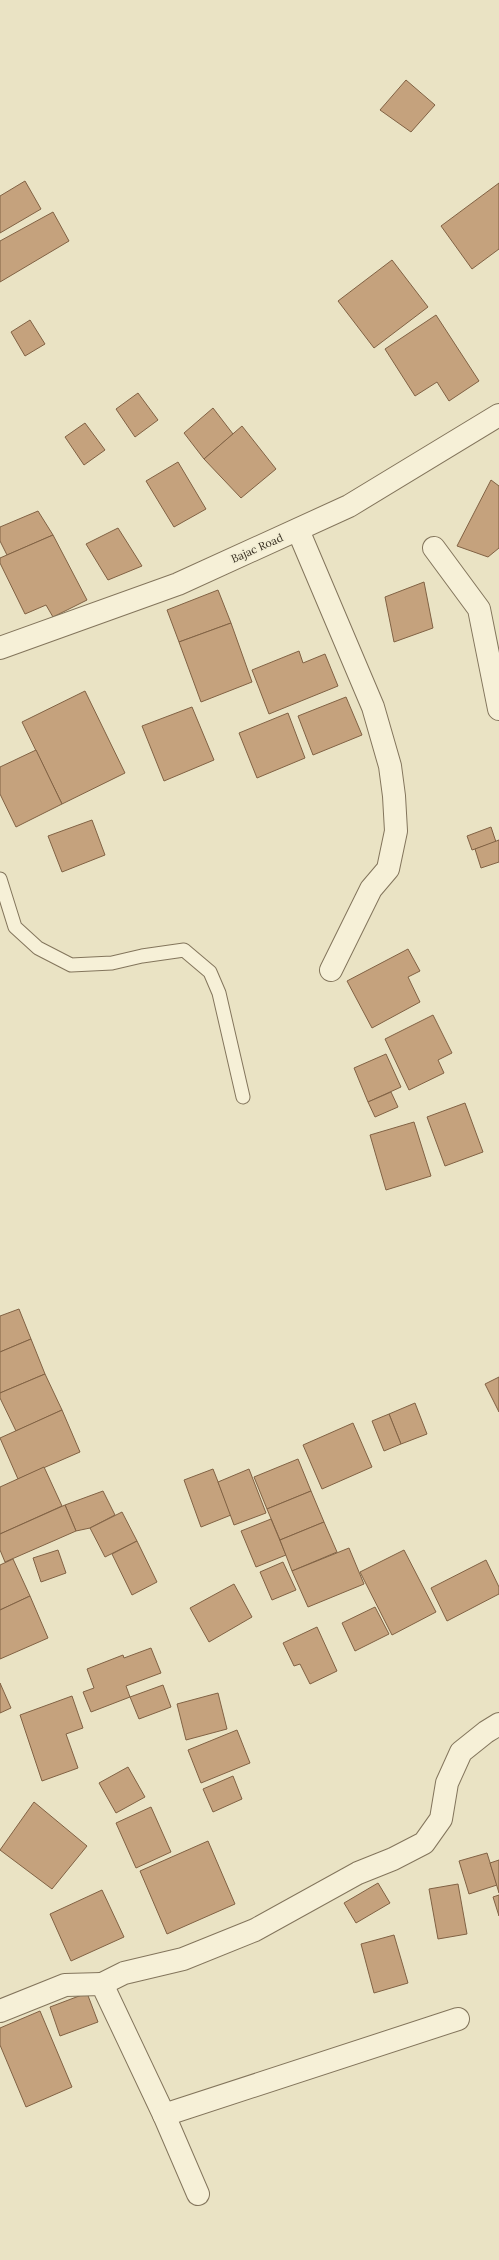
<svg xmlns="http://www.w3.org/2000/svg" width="499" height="2260" viewBox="0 0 499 2260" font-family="Lora,serif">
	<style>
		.building { fill: #c5a27d; stroke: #816244 }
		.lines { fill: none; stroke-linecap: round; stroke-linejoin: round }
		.service-casing { stroke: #83755c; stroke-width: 15 }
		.minor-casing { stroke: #83755c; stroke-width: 24 }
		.tertiary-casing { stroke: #83755c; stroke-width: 24 }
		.service { stroke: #f6f0d7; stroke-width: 13 }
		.minor { stroke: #f6f0d7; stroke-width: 22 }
		.tertiary { stroke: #f6f0d7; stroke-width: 22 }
		.labels { text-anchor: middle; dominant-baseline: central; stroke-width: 3.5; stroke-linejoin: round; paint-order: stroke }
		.street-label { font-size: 11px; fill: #352c1f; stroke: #f2edd3 }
	</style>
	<rect width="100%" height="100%" fill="#eae3c4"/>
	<g class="building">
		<path d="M406,80L435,105L411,132L380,110Z"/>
		<path d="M25,181L41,209L0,233V196Z"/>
		<path d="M499,183V249L472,269L441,226Z"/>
		<path d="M53,212L69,241L0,282V241Z"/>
		<path d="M392,260L428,307L374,348L338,301Z"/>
		<path d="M436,315L479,381L449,401L437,382L415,396L385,349Z"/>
		<path d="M30,320L45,344L25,356L11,332Z"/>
		<path d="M138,393L158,420L135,437L116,409Z"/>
		<path d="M213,408L233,434L204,459L184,433Z"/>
		<path d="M85,423L105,450L84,465L65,437Z"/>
		<path d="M242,426L276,469L241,498L204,459Z"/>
		<path d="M178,462L206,509L174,527L146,481Z"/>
		<path d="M491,480L499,486V548L488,557L457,546Z"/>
		<path d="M38,511L53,535L7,555L0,541V527Z"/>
		<path d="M118,528L142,566L108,580L86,544Z"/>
		<path d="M53,535L87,600L53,617L46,605L25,614L0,563V558Z"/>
		<path d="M424,582L433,628L394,642L385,597Z"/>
		<path d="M218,590L231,623L179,642L167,610Z"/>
		<path d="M231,623L252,682L201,702L179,642Z"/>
		<path d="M299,651L303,663L325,654L338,686L269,714L252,670Z"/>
		<path d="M85,691L125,773L62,804L22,722Z"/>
		<path d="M346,697L362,735L313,755L298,716Z"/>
		<path d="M192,707L214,760L164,781L142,726Z"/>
		<path d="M288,713L305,758L257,778L239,733Z"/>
		<path d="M36,750L62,804L16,827L0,794V767Z"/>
		<path d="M92,820L105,855L62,872L48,836Z"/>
		<path d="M491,827L496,842L472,850L467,836Z"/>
		<path d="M499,840V862L481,868L475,849Z"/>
		<path d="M408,949L420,971L408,977L420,1002L372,1028L347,981Z"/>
		<path d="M433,1015L452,1053L438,1060L444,1073L409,1090L385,1039Z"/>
		<path d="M386,1054L401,1087L368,1102L354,1068Z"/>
		<path d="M391,1092L398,1107L375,1117L368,1102Z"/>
		<path d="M465,1103L483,1152L445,1166L427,1117Z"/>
		<path d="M414,1122L431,1176L386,1190L370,1135Z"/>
		<path d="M19,1309L31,1339L0,1352V1316Z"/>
		<path d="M31,1339L45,1374L0,1393V1352Z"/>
		<path d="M45,1374L62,1410L16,1431L0,1398V1393Z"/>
		<path d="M499,1377V1412L485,1384Z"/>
		<path d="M415,1403L427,1434L401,1444L389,1414Z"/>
		<path d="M62,1410L80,1452L18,1479L0,1438Z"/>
		<path d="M389,1414L401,1444L384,1451L372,1421Z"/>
		<path d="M353,1423L372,1467L322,1489L303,1445Z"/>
		<path d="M298,1459L311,1491L267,1509L254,1477Z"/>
		<path d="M44,1467L62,1506L0,1534V1487Z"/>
		<path d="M213,1469L231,1515L201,1527L184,1480Z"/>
		<path d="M249,1469L266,1513L234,1525L218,1482Z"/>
		<path d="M103,1491L115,1515L90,1528L76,1531L65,1505Z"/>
		<path d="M311,1491L324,1522L280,1540L267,1509Z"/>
		<path d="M65,1505L76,1531L5,1562L0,1550V1534Z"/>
		<path d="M122,1512L137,1541L105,1557L90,1528Z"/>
		<path d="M271,1519L286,1555L256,1567L241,1531Z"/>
		<path d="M324,1522L337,1552L292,1571L280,1540Z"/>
		<path d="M137,1541L157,1582L132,1595L112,1554Z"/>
		<path d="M349,1548L364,1584L308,1607L292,1571Z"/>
		<path d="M58,1550L66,1573L41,1582L33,1558Z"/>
		<path d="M404,1550L436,1612L392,1635L360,1572Z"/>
		<path d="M13,1559L30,1596L0,1610V1565Z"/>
		<path d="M486,1560L499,1587V1594L447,1621L431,1588Z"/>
		<path d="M283,1562L296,1590L272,1600L260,1572Z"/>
		<path d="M234,1584L252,1617L209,1642L190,1608Z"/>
		<path d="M30,1596L48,1638L0,1659V1610Z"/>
		<path d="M375,1607L389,1634L355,1651L342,1623Z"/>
		<path d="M317,1627L337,1671L310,1684L300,1664L294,1666L283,1643Z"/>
		<path d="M151,1648L161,1673L126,1686L130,1697L91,1712L83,1692L94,1688L87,1669L123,1655L124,1658Z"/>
		<path d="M0,1683L11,1708L0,1713Z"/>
		<path d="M163,1685L171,1707L139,1719L130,1697Z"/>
		<path d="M218,1693L227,1729L186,1740L177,1704Z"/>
		<path d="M72,1696L83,1728L66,1734L78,1768L42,1781L20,1715Z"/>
		<path d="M237,1730L250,1763L201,1783L188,1750Z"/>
		<path d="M128,1767L145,1797L116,1813L99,1783Z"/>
		<path d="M233,1776L242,1799L213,1812L203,1789Z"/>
		<path d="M34,1802L87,1846L52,1889L0,1850Z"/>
		<path d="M151,1807L171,1852L136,1868L116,1823Z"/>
		<path d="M208,1841L235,1904L167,1934L140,1871Z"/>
		<path d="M487,1853L497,1885L469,1894L459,1861Z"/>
		<path d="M499,1860V1893L490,1863Z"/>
		<path d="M378,1883L390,1903L356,1923L344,1903Z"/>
		<path d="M458,1884L467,1934L438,1939L429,1889Z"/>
		<path d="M102,1890L124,1937L71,1961L50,1914Z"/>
		<path d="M499,1895V1916L493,1897Z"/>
		<path d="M394,1935L408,1983L374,1993L361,1944Z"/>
		<path d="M87,1993L98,2022L60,2036L50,2007Z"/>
		<path d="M40,2011L72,2087L26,2107L0,2045V2028Z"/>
	</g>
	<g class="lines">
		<g class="service-casing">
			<path id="service" d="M0,879L15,927L38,948L71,965L112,963L142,956L184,950L210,972L219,993L243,1097"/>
		</g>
		<g class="minor-casing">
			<g id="minor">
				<path d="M298,530L373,707L390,766L394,796L396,831L388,869L371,889L331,970"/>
				<path d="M434,548L479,609L499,709"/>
				<path d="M102,1984L124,1973L183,1959L255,1930L358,1873L393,1859L424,1843L441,1819L447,1783L461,1752L486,1732L499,1724"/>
				<path d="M0,2011L65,1985L102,1984L164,2115L198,2194"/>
				<path d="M164,2115L458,2019"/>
			</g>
		</g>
		<g class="tertiary-casing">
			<path id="tertiary" d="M0,648L178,584L349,506L499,415"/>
		</g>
		<use href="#service" class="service"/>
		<use href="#minor" class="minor"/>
		<use href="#tertiary" class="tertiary"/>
	</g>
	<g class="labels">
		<g class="street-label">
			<text transform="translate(257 548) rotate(-24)">Bajac Road</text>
		</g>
	</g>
</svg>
